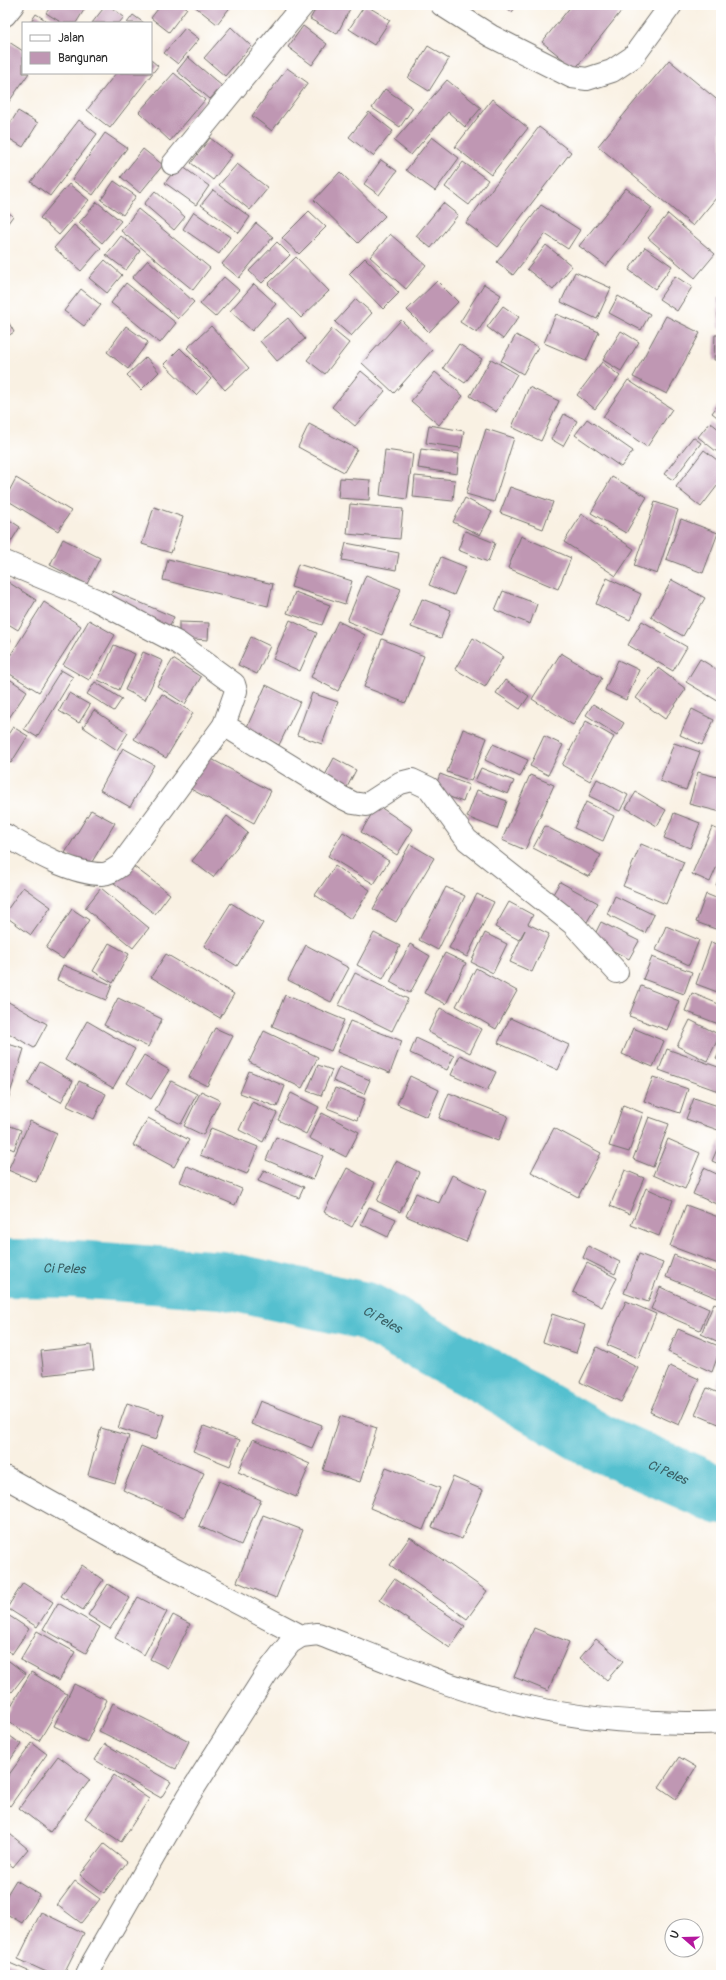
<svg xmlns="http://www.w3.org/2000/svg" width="726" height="1980" viewBox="0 0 726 1980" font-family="Pangolin,sans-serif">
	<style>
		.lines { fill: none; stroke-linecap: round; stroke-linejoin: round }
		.river { stroke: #54c0cf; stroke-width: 58 }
		.building { fill: #bf97b3 }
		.minor-casing { stroke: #73706b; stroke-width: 24 }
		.minor { stroke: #fff; stroke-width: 22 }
		.labels { text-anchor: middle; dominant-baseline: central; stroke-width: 3; stroke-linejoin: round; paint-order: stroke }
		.water-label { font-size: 13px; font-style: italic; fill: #395f64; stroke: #fff }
	</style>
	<rect width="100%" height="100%" fill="#fff"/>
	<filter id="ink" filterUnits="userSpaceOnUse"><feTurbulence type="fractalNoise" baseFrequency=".025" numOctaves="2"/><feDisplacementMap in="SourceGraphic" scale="8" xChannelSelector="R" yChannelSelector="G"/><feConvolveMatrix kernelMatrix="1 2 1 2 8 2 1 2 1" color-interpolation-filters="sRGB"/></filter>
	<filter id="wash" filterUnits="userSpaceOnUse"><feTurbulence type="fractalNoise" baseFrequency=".012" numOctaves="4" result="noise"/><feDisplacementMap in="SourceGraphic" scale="16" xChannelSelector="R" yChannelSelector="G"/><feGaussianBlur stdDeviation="0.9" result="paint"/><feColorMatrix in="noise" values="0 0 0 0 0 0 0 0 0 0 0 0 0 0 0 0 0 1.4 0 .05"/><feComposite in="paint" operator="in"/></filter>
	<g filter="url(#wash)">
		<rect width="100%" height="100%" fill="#f9f1e3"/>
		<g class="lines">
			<path class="river" id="s1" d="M5,1268L74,1269L222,1280L366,1311L488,1378L598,1442L721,1496"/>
		</g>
		<g id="blocks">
			<g class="building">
				<path d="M52,5H87L76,23H62L46,13Z"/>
				<path d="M106,5H108L124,17L119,23H92Z"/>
				<path d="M161,5H183L187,8L169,32L151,18Z"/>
				<path d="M193,5H232L217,24Z"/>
				<path d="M318,5H352L337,34L310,19Z"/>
				<path d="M365,5L390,20L374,45L349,29Z"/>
				<path d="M503,5H517L512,12Z"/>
				<path d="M572,5H626L575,69L542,42Z"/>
				<path d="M36,14L50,23H30Z"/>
				<path d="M133,15L144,23H127Z"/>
				<path d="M303,26L327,44L312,65L288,47Z"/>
				<path d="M231,27L251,46L225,76L204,58Z"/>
				<path d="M185,28L199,39L178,64L164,53Z"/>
				<path d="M9,42L23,51V73H29L8,103L5,101V48Z"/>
				<path d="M428,46L449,59L429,91L408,78Z"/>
				<path d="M188,57L222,86L210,99L177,71Z"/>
				<path d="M151,60L158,66L110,128L87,110L116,73H151Z"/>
				<path d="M669,60L721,103V192L693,226L598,146Z"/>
				<path d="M287,68L308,83L272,131L252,116Z"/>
				<path d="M174,73L205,100L170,141L139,112Z"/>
				<path d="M447,80L481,108L465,127L448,112L411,155L394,141Z"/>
				<path d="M385,89L413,108L400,127L372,108Z"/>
				<path d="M492,99L528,128L491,175L455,147Z"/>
				<path d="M5,106L9,108L5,114Z"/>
				<path d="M18,111L38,123L23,147L5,136V132Z"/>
				<path d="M369,112L393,131L373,156L349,137Z"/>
				<path d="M79,120L97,134L50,196L31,182Z"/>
				<path d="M539,127L571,152L498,247L466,223Z"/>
				<path d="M105,133L127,148L93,195L72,180Z"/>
				<path d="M432,137L459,158L435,191L406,170Z"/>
				<path d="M210,138L232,155L213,180L191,163Z"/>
				<path d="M143,149L163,165L140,193L121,177Z"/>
				<path d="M381,160L397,171L379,195L364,184Z"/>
				<path d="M463,162L488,180L469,205L445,187Z"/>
				<path d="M179,164L209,186L196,205L165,183Z"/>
				<path d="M237,164L268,188L250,210L219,185Z"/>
				<path d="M340,172L385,216L358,243L314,200Z"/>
				<path d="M114,181L136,196L123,215L101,200Z"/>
				<path d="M69,184L89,200L59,235L40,218Z"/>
				<path d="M626,188L652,208L606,266L579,246Z"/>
				<path d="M213,190L250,217L239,233L201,205Z"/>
				<path d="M155,191L185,217L174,230L144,204Z"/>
				<path d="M97,202L121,221L102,243L79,223Z"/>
				<path d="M443,203L458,215L431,248L416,236Z"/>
				<path d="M541,205L580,230L568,249L545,234L513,275L497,262Z"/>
				<path d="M138,209L210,268L193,290L121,231Z"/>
				<path d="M5,210L13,216L5,227Z"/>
				<path d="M309,211L326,227L299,254L282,238Z"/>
				<path d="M194,212L230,237L219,254L183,229Z"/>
				<path d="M668,214L715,254L695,278L648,238Z"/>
				<path d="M256,223L273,237L239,278L222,264Z"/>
				<path d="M74,225L101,248L81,271L54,248Z"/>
				<path d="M390,234L426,265L406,289L370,257Z"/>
				<path d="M121,236L140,251L126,270L106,255Z"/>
				<path d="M277,242L290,255L262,283L249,271Z"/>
				<path d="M546,245L572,266L553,290L527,269Z"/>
				<path d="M645,247L672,266L655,289L629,270Z"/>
				<path d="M296,257L329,291L301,318L268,284Z"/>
				<path d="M365,258L399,293L383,309L349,274Z"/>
				<path d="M105,260L122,275L107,293L89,278Z"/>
				<path d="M148,260L194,302L178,319L132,278Z"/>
				<path d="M575,272L611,288L597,319L561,302Z"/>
				<path d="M675,276L692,287L677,311L659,299Z"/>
				<path d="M224,277L239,290L215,317L200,304Z"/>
				<path d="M437,281L458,302L429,332L407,310Z"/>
				<path d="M126,283L176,323L160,343L111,303Z"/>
				<path d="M254,284L276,304L252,331L230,311Z"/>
				<path d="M484,284L501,295L477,333L460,322Z"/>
				<path d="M81,289L101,305L84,326L64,311Z"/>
				<path d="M618,296L650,314L641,330L609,313Z"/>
				<path d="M721,297V328H719L717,298Z"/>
				<path d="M356,299L372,313L351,336L335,322Z"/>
				<path d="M503,306L519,317L503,339L487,327Z"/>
				<path d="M556,314L599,332L586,361L544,343Z"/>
				<path d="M5,316L14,332L5,338Z"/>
				<path d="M666,316L700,333L667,394L633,377Z"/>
				<path d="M288,318L305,339L277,361L260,341Z"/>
				<path d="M401,320L432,350L394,393L362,363Z"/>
				<path d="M126,326L148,342L128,369L107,352Z"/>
				<path d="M211,326L249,368L225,390L187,348Z"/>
				<path d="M332,329L349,343L325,374L307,360Z"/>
				<path d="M621,331L639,342L621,371L603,360Z"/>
				<path d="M516,335L538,347L523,374L501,361Z"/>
				<path d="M715,335H721V360H714Z"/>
				<path d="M459,344L482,359L465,383L443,368Z"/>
				<path d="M180,348L211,379L196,395L164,364Z"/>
				<path d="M146,357L159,372L141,390L127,375Z"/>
				<path d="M491,359L517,374L496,412L470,396Z"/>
				<path d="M602,362L620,376L595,409L577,395Z"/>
				<path d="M361,371L385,391L355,426L332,407Z"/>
				<path d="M435,372L463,396L439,425L411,401Z"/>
				<path d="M628,380L672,409L647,447L603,417Z"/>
				<path d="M529,387L559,401L541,441L512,427Z"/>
				<path d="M721,401V420L712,413Z"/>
				<path d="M564,414L577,421L563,446L551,439Z"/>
				<path d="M587,419L633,451L621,467L575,435Z"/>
				<path d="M710,422L721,431V455L698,437Z"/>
				<path d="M309,424L357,449L344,472L298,447Z"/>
				<path d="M429,425L464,431L461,448L426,443Z"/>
				<path d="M486,429L514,438L494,502L466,494Z"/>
				<path d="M693,437L701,443L673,480L664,474Z"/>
				<path d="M421,449L459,454L457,474L418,468Z"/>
				<path d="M385,450L413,454L407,499L380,495Z"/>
				<path d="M704,450L721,463V481L701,507L676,487Z"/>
				<path d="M415,476L455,480L453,501L413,497Z"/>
				<path d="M612,477L647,497L626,533L591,513Z"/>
				<path d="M16,478L71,511L58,531L5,499Z"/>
				<path d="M340,478L370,480L369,500L338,498Z"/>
				<path d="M510,487L553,502L543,529L500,513Z"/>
				<path d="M465,498L492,512L480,535L453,522Z"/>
				<path d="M655,502L678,510L657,574L634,566Z"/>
				<path d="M350,504L403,509L400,539L347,534Z"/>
				<path d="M154,507L183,517L171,553L142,544Z"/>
				<path d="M582,514L634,549L616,576L564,542Z"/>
				<path d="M5,517L20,527L5,551Z"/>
				<path d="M681,519L718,533L703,573L666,559Z"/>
				<path d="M465,531L495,543L488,562L458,550Z"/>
				<path d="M521,536L571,558L558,589L508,568Z"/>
				<path d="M63,539L100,558L87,584L50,565Z"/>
				<path d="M346,543L399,553L396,570L342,560Z"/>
				<path d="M441,557L466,567L454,595L429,585Z"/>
				<path d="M168,559L273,584L268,606L163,580Z"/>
				<path d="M298,564L352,581L345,604L291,587Z"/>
				<path d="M366,575L401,589L382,635L347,621Z"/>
				<path d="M607,578L641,594L630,620L596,604Z"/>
				<path d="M5,580L36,600L18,630L5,622Z"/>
				<path d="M672,580L705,598L683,636L651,617Z"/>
				<path d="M113,591L174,617L168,631L107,605Z"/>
				<path d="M503,591L537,604L530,624L495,610Z"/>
				<path d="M295,592L330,605L322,625L287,613Z"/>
				<path d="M422,599L451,610L441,638L411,627Z"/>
				<path d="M44,602L81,626L39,692L5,671V664Z"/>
				<path d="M89,620L115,635L89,680L63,665Z"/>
				<path d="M290,620L317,633L300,671L273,659Z"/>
				<path d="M338,621L365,635L338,691L311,677Z"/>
				<path d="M642,621L687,647L673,671L628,645Z"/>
				<path d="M179,622L209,623L208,640L179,638Z"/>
				<path d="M5,636L11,640L5,648Z"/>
				<path d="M251,637L270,646L257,674L238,665Z"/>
				<path d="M473,638L503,657L485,687L455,669Z"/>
				<path d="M382,639L424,656L406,703L364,687Z"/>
				<path d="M114,645L135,654L119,690L98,680Z"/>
				<path d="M143,652L163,661L145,700L125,690Z"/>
				<path d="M561,653L602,678L573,725L532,699Z"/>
				<path d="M173,659L201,677L185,704L157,686Z"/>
				<path d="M700,659L721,672V703L686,682Z"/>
				<path d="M618,660L639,670L626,700L605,690Z"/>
				<path d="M658,668L686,689L665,719L636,698Z"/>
				<path d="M61,670L73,677L37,737L24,729Z"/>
				<path d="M5,676L27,691L7,721L5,720Z"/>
				<path d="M505,680L529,696L520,709L496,693Z"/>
				<path d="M95,682L122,699L114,711L87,694Z"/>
				<path d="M266,685L300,702L279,745L246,729Z"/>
				<path d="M69,693L90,705L79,723L59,711Z"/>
				<path d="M312,693L338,702L322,744L297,735Z"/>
				<path d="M162,694L193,713L166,758L134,739Z"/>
				<path d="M593,704L624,723L617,735L586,715Z"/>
				<path d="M692,709L714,720L702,745L680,735Z"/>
				<path d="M94,710L128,733L117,750L83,727Z"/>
				<path d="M586,721L614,737L590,781L562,765Z"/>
				<path d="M13,727L28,736L11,763L5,760V739Z"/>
				<path d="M463,729L487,738L471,781L447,772Z"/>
				<path d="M544,736L563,745L548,775L530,766Z"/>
				<path d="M674,743L700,752L686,790L660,781Z"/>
				<path d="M493,744L528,760L520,777L485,760Z"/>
				<path d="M123,748L154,765L130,807L100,790Z"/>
				<path d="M204,755L271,791L254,823L187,787Z"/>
				<path d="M334,758L356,770L343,795L321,783Z"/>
				<path d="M481,768L514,781L508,794L475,781Z"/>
				<path d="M698,772L721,778V812L689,804Z"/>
				<path d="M440,774L469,785L463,802L434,791Z"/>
				<path d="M530,775L554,785L525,850L502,840Z"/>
				<path d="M597,779L628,795L620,811L589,796Z"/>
				<path d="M477,790L507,801L497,829L467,817Z"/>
				<path d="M636,792L666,810L657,826L626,808Z"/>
				<path d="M586,802L614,816L603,841L574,828Z"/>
				<path d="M377,805L413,829L397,855L361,832Z"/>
				<path d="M91,810L115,823L89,867L65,853Z"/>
				<path d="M674,813L700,823L690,848L664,838Z"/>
				<path d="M227,816L248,833L213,877L192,861Z"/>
				<path d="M545,826L601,855L589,877L533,848Z"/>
				<path d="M712,827L721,831V857L710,882L692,874Z"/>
				<path d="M343,832L389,861L374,884L328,856Z"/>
				<path d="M410,844L434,858L396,922L373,909Z"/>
				<path d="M641,844L684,862L666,904L623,886Z"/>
				<path d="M129,863L170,894L155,914L114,883Z"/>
				<path d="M335,866L370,890L351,919L315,895Z"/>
				<path d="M721,874V887L716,885Z"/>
				<path d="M560,882L598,903L587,922L549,901Z"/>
				<path d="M23,887L51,907L31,935L5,916V913Z"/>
				<path d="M446,887L465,896L438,950L419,940Z"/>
				<path d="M101,888L149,928L133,948L85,908Z"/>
				<path d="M477,894L494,902L467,957L449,948Z"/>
				<path d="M706,894L721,900V931L696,922Z"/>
				<path d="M615,896L654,915L645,933L607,914Z"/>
				<path d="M509,902L533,915L528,924L549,934L532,972L510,962L525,930L519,940L495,927Z"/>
				<path d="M231,903L263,923L237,966L204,946Z"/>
				<path d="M72,909L89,920L63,959L46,948Z"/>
				<path d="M601,922L639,941L629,959L592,940Z"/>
				<path d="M666,926L699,940L689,965L656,950Z"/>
				<path d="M374,933L400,946L383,979L357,965Z"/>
				<path d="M485,933L507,944L493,973L471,962Z"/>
				<path d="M711,942L721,946L720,993L696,984Z"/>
				<path d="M109,943L129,954L113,983L93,971Z"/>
				<path d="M410,944L430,956L410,993L390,982Z"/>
				<path d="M306,945L349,968L331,1002L288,980Z"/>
				<path d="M445,953L466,963L446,1004L424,993Z"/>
				<path d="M166,954L234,994L220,1018L151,977Z"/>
				<path d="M652,957L692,972L684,994L643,979Z"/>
				<path d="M63,965L112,985L106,1000L57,980Z"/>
				<path d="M476,968L517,991L496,1029L456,1006Z"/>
				<path d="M355,973L408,999L392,1031L339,1005Z"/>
				<path d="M641,986L679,1001L667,1030L629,1016Z"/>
				<path d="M692,993L721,1005V1025L685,1011Z"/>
				<path d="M285,995L344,1020L331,1051L272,1026Z"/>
				<path d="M118,998L162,1019L148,1047L104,1025Z"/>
				<path d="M5,1000L47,1024L34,1048L5,1031Z"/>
				<path d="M440,1008L482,1029L470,1053L428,1032Z"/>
				<path d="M510,1018L569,1045L558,1070L498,1043Z"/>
				<path d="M690,1020L720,1035L707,1061L677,1046Z"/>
				<path d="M87,1021L135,1049L113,1088L65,1060Z"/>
				<path d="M350,1021L402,1041L390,1073L337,1052Z"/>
				<path d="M215,1028L233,1036L207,1086L189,1077Z"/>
				<path d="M633,1028L664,1041L653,1067L622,1054Z"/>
				<path d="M264,1031L318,1057L302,1088L249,1062Z"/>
				<path d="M416,1038L454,1056L447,1070L410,1053Z"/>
				<path d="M5,1043L24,1049L7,1103H5Z"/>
				<path d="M667,1049L721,1068V1092L659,1070Z"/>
				<path d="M721,1049V1061L716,1059Z"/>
				<path d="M144,1055L169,1070L151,1099L127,1083Z"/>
				<path d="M460,1055L496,1072L487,1091L451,1075Z"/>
				<path d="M40,1062L73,1081L61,1102L28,1084Z"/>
				<path d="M318,1065L332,1070L321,1096L307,1091Z"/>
				<path d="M339,1067L370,1080L364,1094L333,1081Z"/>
				<path d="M249,1071L285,1086L277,1107L240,1093Z"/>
				<path d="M410,1076L439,1090L427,1117L397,1104Z"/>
				<path d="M653,1077L688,1089L680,1113L644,1101Z"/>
				<path d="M79,1081L106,1094L94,1119L67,1106Z"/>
				<path d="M171,1081L197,1094L181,1124L155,1111Z"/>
				<path d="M335,1088L365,1099L357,1120L327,1108Z"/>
				<path d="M201,1091L220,1100L203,1135L184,1126Z"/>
				<path d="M291,1093L319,1107L306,1134L278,1120Z"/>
				<path d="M449,1093L508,1116L498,1141L439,1118Z"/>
				<path d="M694,1098L721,1107V1131L686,1119Z"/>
				<path d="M252,1102L277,1113L263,1142L239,1130Z"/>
				<path d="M623,1105L643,1113L629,1152L609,1146Z"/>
				<path d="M322,1113L359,1132L346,1157L309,1138Z"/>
				<path d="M649,1117L669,1124L653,1167L633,1159Z"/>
				<path d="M148,1118L189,1140L174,1167L133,1145Z"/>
				<path d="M30,1121L57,1133L36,1182L8,1170Z"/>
				<path d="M5,1124L21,1130L14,1150L5,1146Z"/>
				<path d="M211,1128L258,1147L247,1174L200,1155Z"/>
				<path d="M554,1128L601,1153L578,1197L531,1172Z"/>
				<path d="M276,1137L323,1156L313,1180L266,1160Z"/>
				<path d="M668,1139L700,1153L685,1189L653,1175Z"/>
				<path d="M721,1140V1165L712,1161Z"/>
				<path d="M396,1161L419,1172L400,1212L377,1201Z"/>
				<path d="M187,1166L242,1189L235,1205L180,1182Z"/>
				<path d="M347,1168L375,1183L352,1227L324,1212Z"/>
				<path d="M704,1168L721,1176V1206L693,1194Z"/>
				<path d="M264,1170L304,1187L299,1198L258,1181Z"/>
				<path d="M625,1170L644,1178L629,1214L610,1206Z"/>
				<path d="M452,1175L486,1191L466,1242L406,1216L416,1193L439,1203Z"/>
				<path d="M646,1188L673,1200L659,1236L631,1225Z"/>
				<path d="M686,1205L721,1218V1265L670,1246Z"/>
				<path d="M369,1207L396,1219L388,1237L361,1224Z"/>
				<path d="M588,1246L620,1262L615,1274L583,1258Z"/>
				<path d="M639,1254L663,1263L648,1302L624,1293Z"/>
				<path d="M674,1255L721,1274V1288L717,1298L666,1277Z"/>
				<path d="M587,1263L617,1278L602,1307L573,1292Z"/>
				<path d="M660,1287L709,1309L700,1330L651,1309Z"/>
				<path d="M626,1301L656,1314L638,1358L607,1345Z"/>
				<path d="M714,1303L721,1306V1343L701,1334Z"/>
				<path d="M552,1314L585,1325L576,1353L543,1342Z"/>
				<path d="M678,1329L721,1347L712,1372L668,1352Z"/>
				<path d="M91,1345L94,1369L44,1375L41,1351Z"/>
				<path d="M597,1347L638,1368L621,1402L580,1382Z"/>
				<path d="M670,1366L699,1379L679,1425L650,1412Z"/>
				<path d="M721,1374V1386L717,1384Z"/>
				<path d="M707,1388L721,1394V1425L695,1414Z"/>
				<path d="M260,1401L322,1425L312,1448L251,1424Z"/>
				<path d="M127,1403L164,1415L156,1440L118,1428Z"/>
				<path d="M340,1416L377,1428L360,1482L323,1470Z"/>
				<path d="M204,1426L240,1440L230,1466L193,1451Z"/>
				<path d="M101,1428L129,1436L115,1483L88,1475Z"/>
				<path d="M253,1439L310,1464L296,1497L238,1472Z"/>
				<path d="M141,1446L204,1473L184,1517L123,1490Z"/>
				<path d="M386,1467L440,1488L423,1530L370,1508Z"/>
				<path d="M453,1477L483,1490L462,1539L432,1527Z"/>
				<path d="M219,1481L261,1500L241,1545L199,1526Z"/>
				<path d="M263,1515L303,1530L276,1598L237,1582Z"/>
				<path d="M410,1537L487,1591L467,1619L390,1565Z"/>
				<path d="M82,1565L103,1580L83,1610L61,1596Z"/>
				<path d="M394,1579L465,1626L450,1648L379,1600Z"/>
				<path d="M23,1583L53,1602L37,1627L7,1608Z"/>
				<path d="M108,1584L130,1598L110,1629L88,1615Z"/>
				<path d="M138,1597L167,1612L144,1655L115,1638Z"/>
				<path d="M58,1603L100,1627L86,1653L43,1629Z"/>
				<path d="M5,1613L29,1629L12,1654L5,1649Z"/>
				<path d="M173,1615L190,1624L168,1668L150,1659Z"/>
				<path d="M534,1628L569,1642L548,1691L514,1677Z"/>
				<path d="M37,1631L75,1652L59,1681L20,1660Z"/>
				<path d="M596,1639L623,1661L607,1680L580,1658Z"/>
				<path d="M5,1658L26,1674L12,1692L5,1687Z"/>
				<path d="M31,1672L67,1694L39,1741L5,1720V1716Z"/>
				<path d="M74,1684L107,1700L87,1742L54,1726Z"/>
				<path d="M5,1699L10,1702L5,1709Z"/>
				<path d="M113,1703L189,1741L176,1769L99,1731Z"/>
				<path d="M10,1736L21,1744L9,1762L5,1760V1744Z"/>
				<path d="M32,1743L47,1754L10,1806L5,1802V1780Z"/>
				<path d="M105,1744L171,1782L161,1798L95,1760Z"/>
				<path d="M58,1756L90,1780L50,1832L19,1808Z"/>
				<path d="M679,1757L696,1767L676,1799L659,1787Z"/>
				<path d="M114,1775L149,1799L121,1842L85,1818Z"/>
				<path d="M5,1830L28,1849L13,1867L5,1860Z"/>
				<path d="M104,1844L127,1862L104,1893L80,1875Z"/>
				<path d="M16,1880L40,1895L22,1923L5,1913V1898Z"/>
				<path d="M75,1881L100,1899L81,1923L57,1905Z"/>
				<path d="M41,1912L84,1933L63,1975H53L18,1959Z"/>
				<path d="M5,1961L28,1971L26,1975H5Z"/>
			</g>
		</g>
	</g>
	<g filter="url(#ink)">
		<use href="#blocks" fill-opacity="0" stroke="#73706b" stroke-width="1"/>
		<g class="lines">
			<g class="minor-casing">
				<g id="minor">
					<path d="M442,5L491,36L572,77L587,79L612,71L633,57L671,5"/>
					<path d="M5,15L13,5"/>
					<path d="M173,164L303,5"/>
					<path d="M5,562L96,600L178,643L234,684L236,691L224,725L341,797L353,803L366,805L400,783L412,780L429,788L467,840L572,923L617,972"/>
					<path d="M5,835C31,850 71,874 102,874C109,874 115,869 121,865L224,725"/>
					<path d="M5,1477L118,1540L301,1636"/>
					<path d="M87,1975L93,1962L188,1797L267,1673L290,1643L301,1636L318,1634C378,1657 439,1684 501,1700C552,1714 604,1721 657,1722C679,1723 700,1724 721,1722"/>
				</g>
			</g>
			<use href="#minor" class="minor"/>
		</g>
	</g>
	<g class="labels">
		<g class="water-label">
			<text stroke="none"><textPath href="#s1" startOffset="59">Ci Peles</textPath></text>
			<text stroke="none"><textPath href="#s1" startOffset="383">Ci Peles</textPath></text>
			<text stroke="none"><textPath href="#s1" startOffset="707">Ci Peles</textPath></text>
		</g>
	</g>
	<rect width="726" height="1980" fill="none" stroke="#fff" stroke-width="20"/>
	<rect x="22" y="22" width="130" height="52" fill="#ffffff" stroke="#aaaaaa"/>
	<rect x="30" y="35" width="20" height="6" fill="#ffffff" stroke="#aaaaaa"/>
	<text x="58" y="42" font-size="12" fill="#2b2b2b">Jalan</text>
	<rect x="30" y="52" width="20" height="12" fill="#bf97b3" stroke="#aaaaaa"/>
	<text x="58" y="62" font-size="12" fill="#2b2b2b">Bangunan</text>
	<g transform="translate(684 1938) rotate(290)"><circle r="19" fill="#ffffff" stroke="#aaaaaa"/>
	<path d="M0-3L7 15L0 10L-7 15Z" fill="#b5179e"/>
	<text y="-6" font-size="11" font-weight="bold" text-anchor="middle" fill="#2b2b2b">U</text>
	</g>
</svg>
